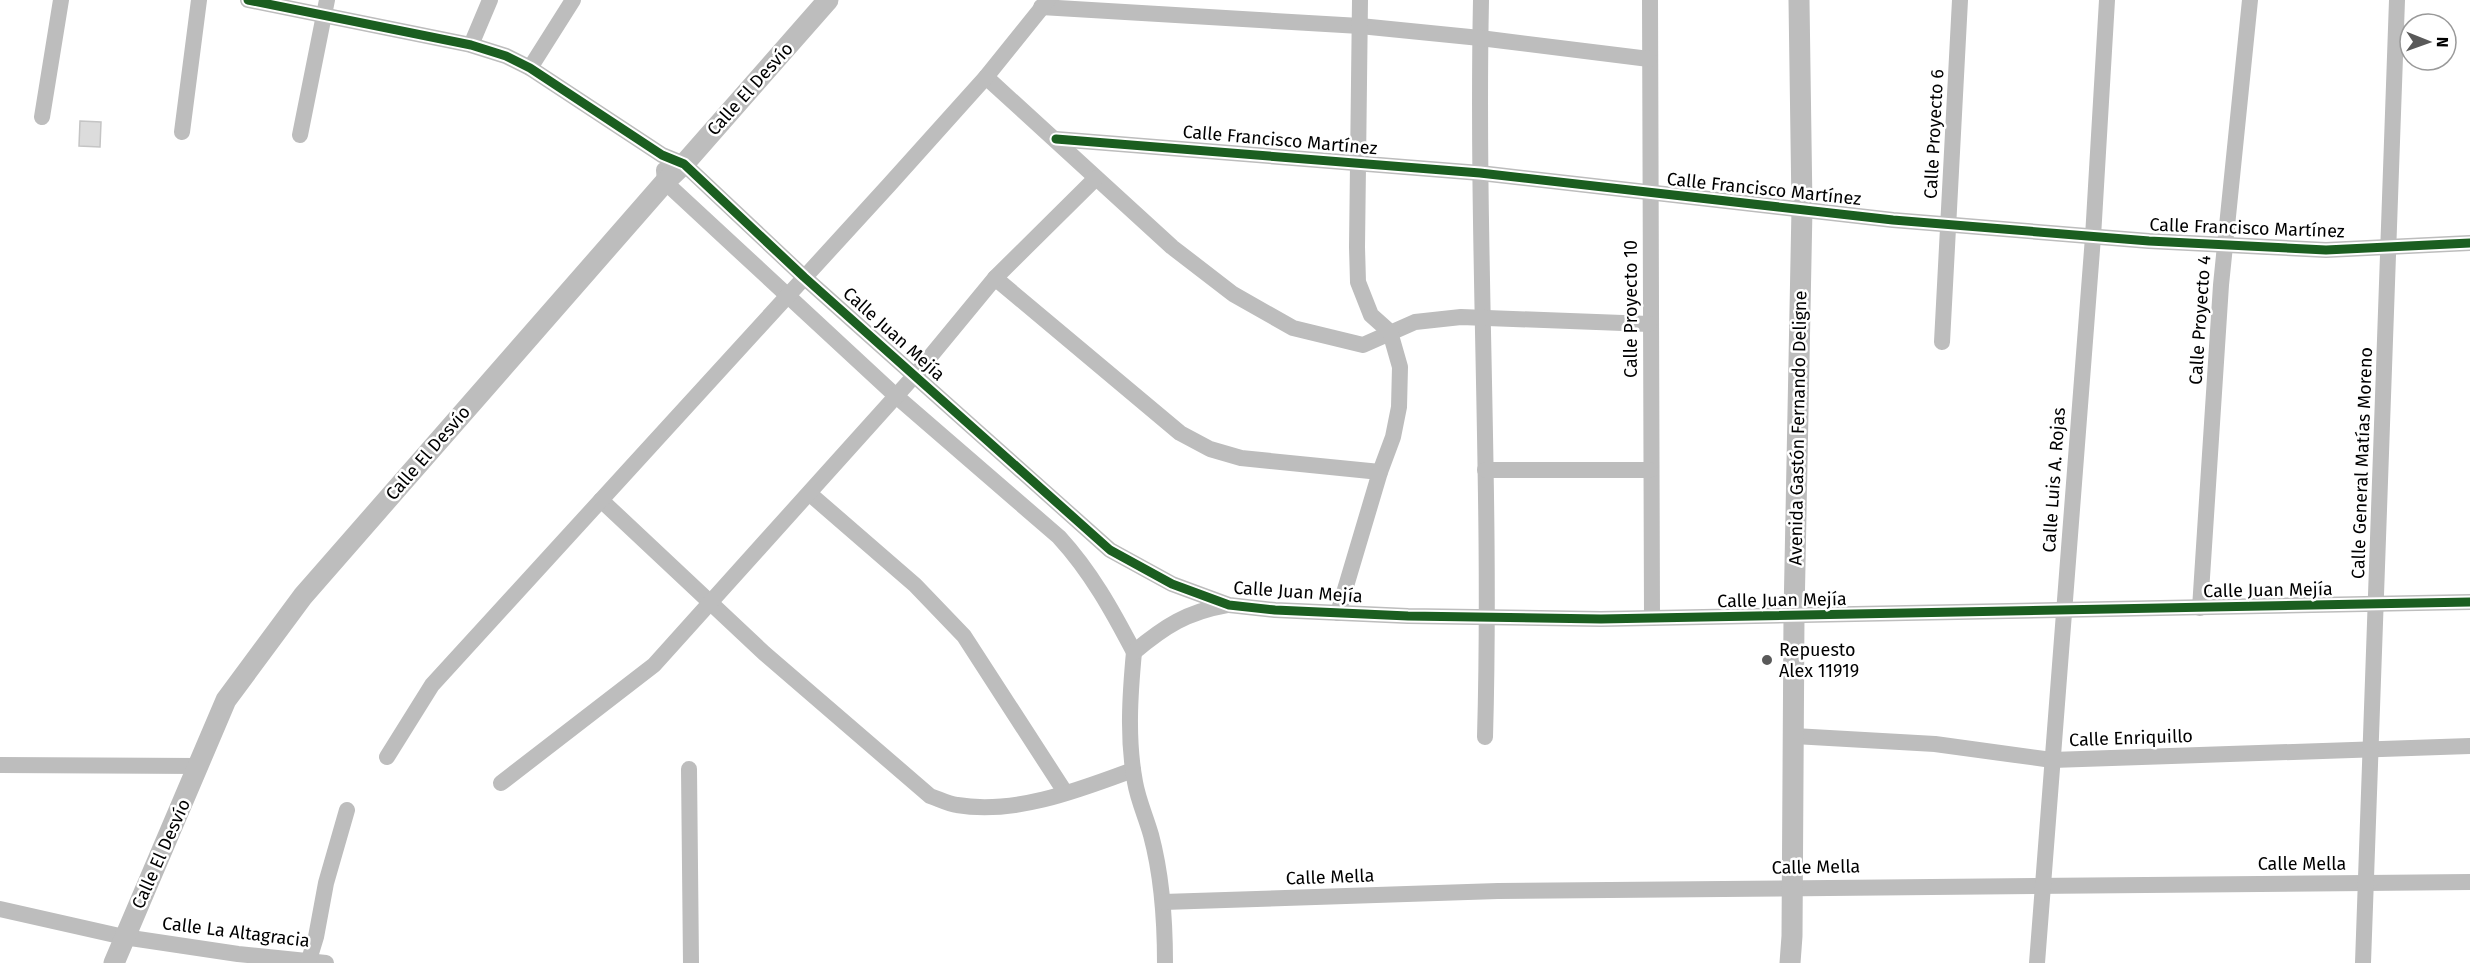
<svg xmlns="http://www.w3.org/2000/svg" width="2470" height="963" viewBox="0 0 2470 963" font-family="'Fira Sans',sans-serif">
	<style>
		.building { fill: #dcdcdc; stroke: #c4c4c4; stroke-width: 1.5 }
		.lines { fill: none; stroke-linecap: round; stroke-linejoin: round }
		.minor { stroke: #bdbdbd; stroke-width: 16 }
		.tertiary { stroke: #bdbdbd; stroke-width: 21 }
		.cycleway-casing { stroke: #fff; stroke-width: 13 }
		.cycleway { stroke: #1b5e20; stroke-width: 9 }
		.poi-dot { fill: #595959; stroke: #fff; stroke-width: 2 }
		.labels { text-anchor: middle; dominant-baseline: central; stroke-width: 5; stroke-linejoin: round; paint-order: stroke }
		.street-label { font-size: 18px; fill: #000; stroke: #fff }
		.poi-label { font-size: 18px; fill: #000; stroke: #fff; text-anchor: start }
	</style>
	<rect width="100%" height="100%" fill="#fff"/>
	<path class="building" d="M80,121L101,122L100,147L79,146Z"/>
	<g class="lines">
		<g class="minor">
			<path d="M248,0L471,45L506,56L530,68L662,155L684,164L804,277L1110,550L1172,584L1229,605L1275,610L1408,616L1601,619L2470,602"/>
			<path d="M1481,0C1476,246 1492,492 1485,737"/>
			<path d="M1650,0L1652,618"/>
			<path d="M1041,7L1360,26L1480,38L1649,59"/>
			<path d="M471,45L490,0"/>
			<path d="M530,68L573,0"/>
			<path d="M986,77L1172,247L1233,294L1293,328L1363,345L1415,322L1461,317L1649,324"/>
			<path d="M42,117L61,0"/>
			<path d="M182,132L199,0"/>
			<path d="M300,135L327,0"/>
			<path d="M1056,139L1480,173L1893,220L2149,241L2326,250L2470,243"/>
			<path d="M664,170L665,182L896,396L1059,537C1091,572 1112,610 1134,652"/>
			<path d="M995,278L1180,433L1210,449L1241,458L1380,472"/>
			<path d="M1942,342L1960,0"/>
			<path d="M1485,470H1650"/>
			<path d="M810,494L915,585L964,636L1065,792"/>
			<path d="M601,500L764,653L930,796C939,799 948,804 957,805C1015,815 1079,790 1133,770"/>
			<path d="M2200,608L2221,285L2250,0"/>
			<path d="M1338,613L1380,472L1393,437L1399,407L1400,367L1390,332L1371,315L1358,282L1357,247L1360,0"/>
			<path d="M1134,652C1130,695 1127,739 1135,782C1138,800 1146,817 1151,835C1162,876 1165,920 1165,963"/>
			<path d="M1134,652C1165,626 1187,612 1227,605"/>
			<path d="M1794,736L1935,744L2052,760L2470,746"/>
			<path d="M387,757L432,685L889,185L986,77L1048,0"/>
			<path d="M0,765L199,766"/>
			<path d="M689,769L691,963"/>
			<path d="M501,783L654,665L915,375L995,278L1096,178"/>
			<path d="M1163,902L1498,891L2470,882"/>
			<path d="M0,909L124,937L238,954L326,963"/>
			<path d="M308,963L316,937L326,883L347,810"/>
			<path d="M2037,963L2093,237L2107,0"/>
			<path d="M2363,963L2397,0"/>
		</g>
		<g class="tertiary">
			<path d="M114,963L226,700L303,596L665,182L684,164L828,0"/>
			<path d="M1790,963L1792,936L1794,616L1802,208L1799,0"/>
		</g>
		<g class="cycleway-casing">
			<g id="cycleway">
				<path d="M248,0L471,45L506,56L530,68L662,155L684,164L804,277L1110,550L1172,584L1229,605L1275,610L1408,616L1601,619L2470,602"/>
				<path d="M1056,139L1480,173L1893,220L2149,241L2326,250L2470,243"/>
			</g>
		</g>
		<use href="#cycleway" class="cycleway"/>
	</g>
	<circle class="poi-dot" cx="1767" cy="660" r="6"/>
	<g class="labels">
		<g class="street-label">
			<text transform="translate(750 89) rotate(-48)">Calle El Desvío</text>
			<text transform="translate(1934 134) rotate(-87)">Calle Proyecto 6</text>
			<text transform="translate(1280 140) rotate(5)">Calle Francisco Martínez</text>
			<text transform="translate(1764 189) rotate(6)">Calle Francisco Martínez</text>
			<text transform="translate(2247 228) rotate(2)">Calle Francisco Martínez</text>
			<text transform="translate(1631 309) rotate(-90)">Calle Proyecto 10</text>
			<text transform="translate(2200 320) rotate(-86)">Calle Proyecto 4</text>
			<text transform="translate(894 334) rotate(42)">Calle Juan Mejía</text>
			<text transform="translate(1798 428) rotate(-89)">Avenida Gastón Fernando Deligne</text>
			<text transform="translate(428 453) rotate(-49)">Calle El Desvío</text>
			<text transform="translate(2362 463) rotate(-88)">Calle General Matías Moreno</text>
			<text transform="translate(2054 480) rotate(-86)">Calle Luis A. Rojas</text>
			<text transform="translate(2268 590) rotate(-1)">Calle Juan Mejía</text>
			<text transform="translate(1298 592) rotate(4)">Calle Juan Mejía</text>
			<text transform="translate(1782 600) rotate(-1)">Calle Juan Mejía</text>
			<text transform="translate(2131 738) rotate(-2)">Calle Enriquillo</text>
			<text transform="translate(161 854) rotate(-66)">Calle El Desvío</text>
			<text x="2302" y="864">Calle Mella</text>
			<text transform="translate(1816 867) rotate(-1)">Calle Mella</text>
			<text transform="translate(1330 877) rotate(-2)">Calle Mella</text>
			<text transform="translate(236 932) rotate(7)">Calle La Altagracia</text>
		</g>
		<g class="poi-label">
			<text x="1779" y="650">Repuesto<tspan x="1779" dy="21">Alex 11919</tspan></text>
		</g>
	</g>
	<g transform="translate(2428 42) rotate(91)"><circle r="28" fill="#ffffff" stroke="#999999" stroke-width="1.5"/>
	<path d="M0-4.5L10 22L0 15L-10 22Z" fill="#595959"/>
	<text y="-9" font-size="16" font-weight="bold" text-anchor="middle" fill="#000000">N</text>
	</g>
</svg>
